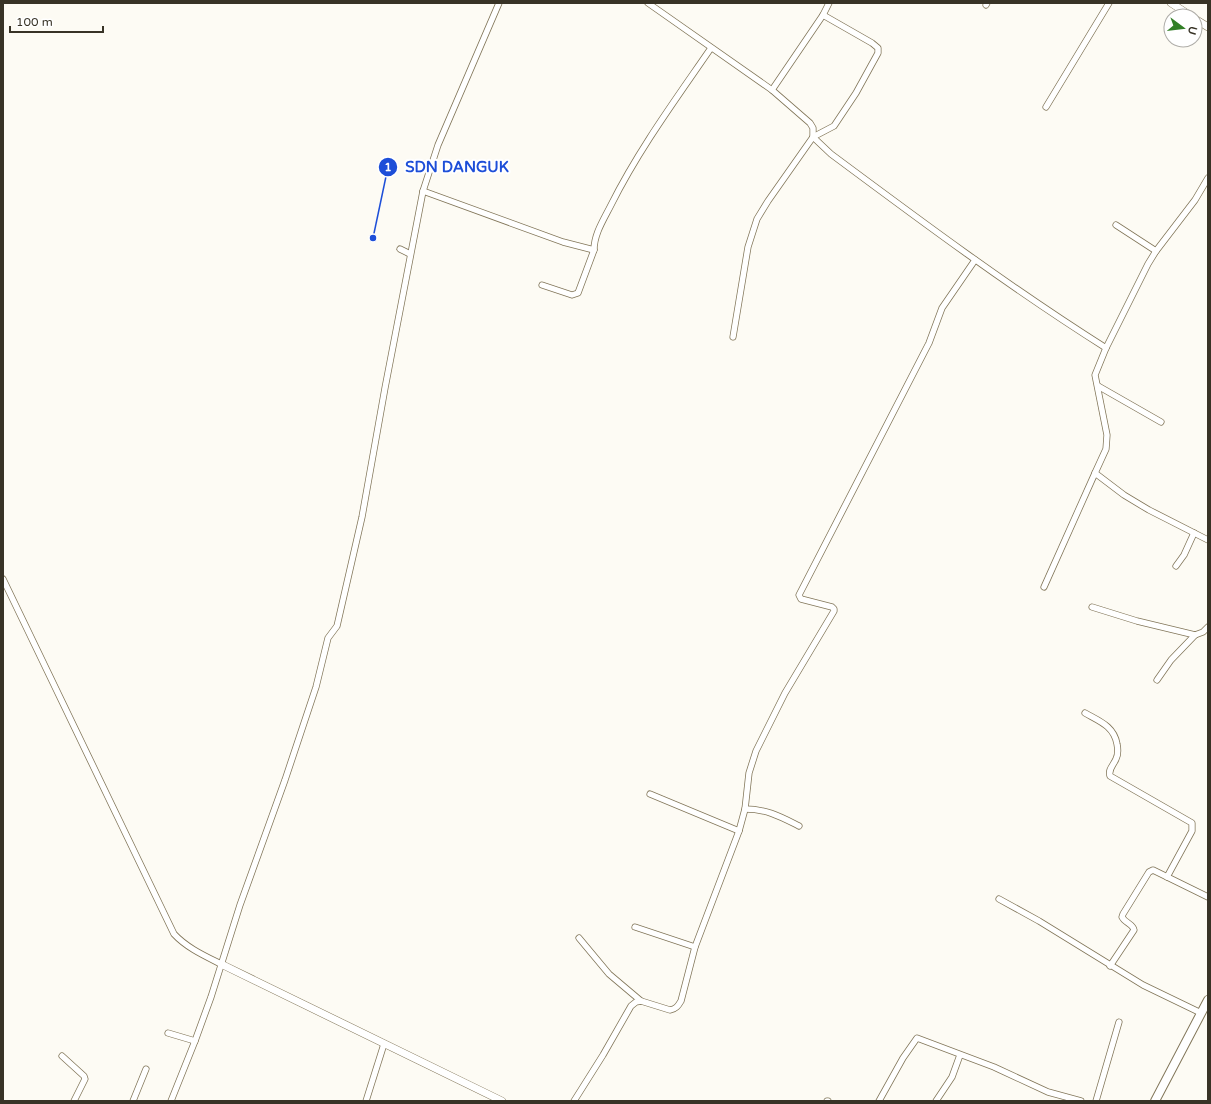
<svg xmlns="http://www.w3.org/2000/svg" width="1211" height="1104" viewBox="0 0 1211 1104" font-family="'Varela Round',sans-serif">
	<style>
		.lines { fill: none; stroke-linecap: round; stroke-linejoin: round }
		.minor-casing { stroke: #827659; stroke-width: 7 }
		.tertiary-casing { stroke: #827659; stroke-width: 8 }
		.secondary-casing { stroke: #827659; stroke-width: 10 }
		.minor { stroke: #fff; stroke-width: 5.5 }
		.tertiary { stroke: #fff; stroke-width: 7 }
		.secondary { stroke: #fff; stroke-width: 8 }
		.leader { fill: none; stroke: #1d4ed8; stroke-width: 1.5 }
		.callout-dot { fill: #1d4ed8; stroke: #fff; stroke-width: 1.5 }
		.mark-label { font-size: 12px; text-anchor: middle; font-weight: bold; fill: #fff }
		.callout-label { font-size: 15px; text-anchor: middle; font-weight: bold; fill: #1d4ed8; stroke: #fff; stroke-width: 4; stroke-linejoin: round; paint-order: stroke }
	</style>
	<rect width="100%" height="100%" fill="#fdfbf4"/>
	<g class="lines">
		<g class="minor-casing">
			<g id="minor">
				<path d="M648,3L772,90L810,123L813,128V137L831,154C921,221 1011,288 1106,348"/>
				<path d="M986,5L987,3"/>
				<path d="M772,90L823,15L829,3"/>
				<path d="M1046,107L1109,3"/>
				<path d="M1208,178L1195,200L1156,251L1148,264L1106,348L1095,375L1107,435L1106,449L1095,473L1124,495L1149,510L1208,540"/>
				<path d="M423,191L563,242L594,250C594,234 604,219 611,205C639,149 676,99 711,48"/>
				<path d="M1116,225L1156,251"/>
				<path d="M400,249L410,254"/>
				<path d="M542,285L572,295L578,293L594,250"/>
				<path d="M733,337L748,247L757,219L768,201L813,137L834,126L856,93L878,53V48L872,43L823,15"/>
				<path d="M1098,386L1161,422"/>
				<path d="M1176,566L1184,555L1194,533"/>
				<path d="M3,579L174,934C187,948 205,956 221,964"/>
				<path d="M1044,587L1095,473"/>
				<path d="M1092,607L1137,621L1195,635L1203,632L1208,627"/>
				<path d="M1157,680L1171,660L1195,635"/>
				<path d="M1085,713C1099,721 1114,726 1117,744C1118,749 1118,755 1116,759C1113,766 1108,769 1110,776L1192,823V831L1167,877"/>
				<path d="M650,794L739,831"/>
				<path d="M745,809C767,809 781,817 799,826"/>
				<path d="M999,899L1039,921L1143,985L1201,1013"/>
				<path d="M635,927L695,947"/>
				<path d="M579,938L609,974L641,1001"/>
				<path d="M1110,966L1134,930C1133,924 1125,923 1122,917L1123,914L1149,872L1153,870L1208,897"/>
				<path d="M168,1033L195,1041"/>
				<path d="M62,1056L84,1076L85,1079L74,1101"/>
				<path d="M133,1101L146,1069"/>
				<path d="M171,1101L195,1041L211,997L240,905L285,780L316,687L328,638L337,626L362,517L385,388L423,191L438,145L499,3"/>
				<path d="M366,1101L384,1044"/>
				<path d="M574,1101L603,1055L631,1006L636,1002L641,1001L670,1010C676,1009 678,1006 681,1001L695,947L739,831L745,809L749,773L756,751L785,693L834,611V609L832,607L801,599L799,595L929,343L942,308L975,260"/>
				<path d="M827,1101H828"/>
				<path d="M879,1101L903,1058L917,1038L994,1067L1048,1092L1081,1101"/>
				<path d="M936,1101L952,1077L960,1055"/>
				<path d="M1096,1101L1119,1022"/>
			</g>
		</g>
		<g class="tertiary-casing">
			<g id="tertiary">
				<path d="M1171,3L1191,16"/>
				<path d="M1195,19L1208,27"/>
				<path d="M221,964L502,1101"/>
			</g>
		</g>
		<g class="secondary-casing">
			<path id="secondary" d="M1155,1101L1208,1000"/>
		</g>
		<use href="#minor" class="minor"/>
		<use href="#tertiary" class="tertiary"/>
		<use href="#secondary" class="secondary"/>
	</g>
	<path class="leader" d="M373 238L388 167"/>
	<g class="callout-dot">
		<circle cx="373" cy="238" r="4"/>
		<circle cx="388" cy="167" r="10"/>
	</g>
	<g class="mark-label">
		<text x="388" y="171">1</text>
	</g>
	<g class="callout-label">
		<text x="457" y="172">SDN DANGUK</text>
	</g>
	<rect width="1211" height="1104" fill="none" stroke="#383326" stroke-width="8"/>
	<g transform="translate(1183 28) rotate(105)"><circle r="19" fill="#ffffff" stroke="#afada8"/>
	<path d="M0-3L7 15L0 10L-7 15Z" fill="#327f27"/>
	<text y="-6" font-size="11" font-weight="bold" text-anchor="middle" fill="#383326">U</text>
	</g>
	<path d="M10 26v6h93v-6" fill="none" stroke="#383326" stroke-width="2"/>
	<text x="16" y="26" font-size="12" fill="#383326" stroke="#ffffff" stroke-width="3" paint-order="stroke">100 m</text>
</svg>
